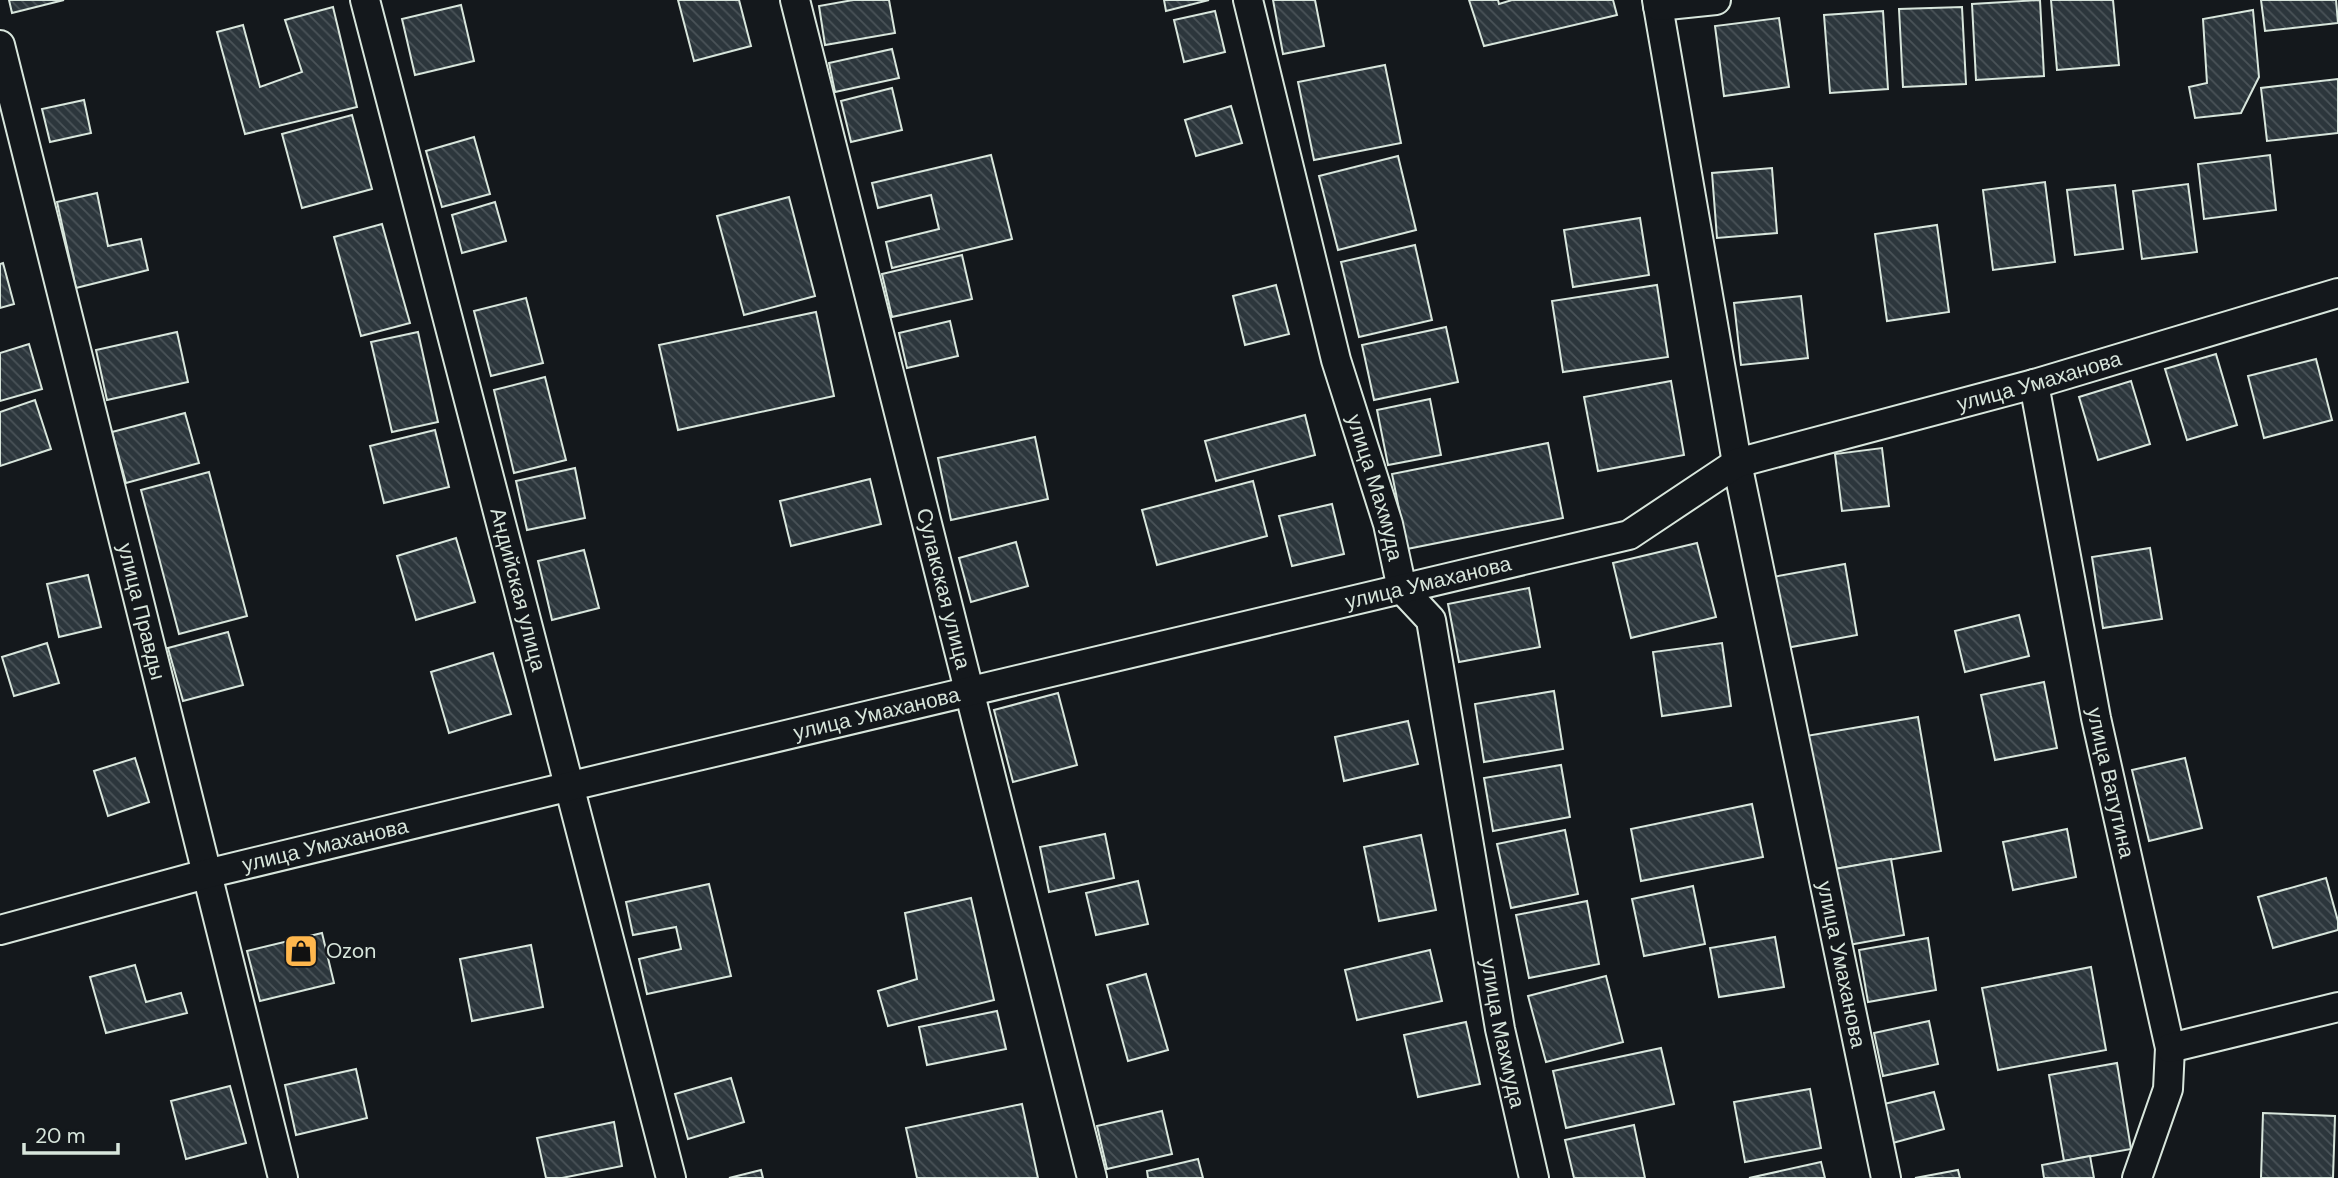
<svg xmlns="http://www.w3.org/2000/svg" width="2338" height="1178" viewBox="0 0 2338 1178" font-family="'DM Sans',sans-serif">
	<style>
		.building { fill: url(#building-back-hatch); stroke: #d8e6dc; stroke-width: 2 }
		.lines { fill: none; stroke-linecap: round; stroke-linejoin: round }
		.street-casing { stroke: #d8e6dc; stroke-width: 32 }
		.street { stroke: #14181c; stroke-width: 28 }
		.labels { text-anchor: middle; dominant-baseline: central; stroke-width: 5; stroke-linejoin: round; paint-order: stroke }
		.street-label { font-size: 21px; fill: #d8e6dc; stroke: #14181c }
		.poi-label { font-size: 21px; fill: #d8e6dc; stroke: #14181c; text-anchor: start }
	</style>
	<defs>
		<pattern id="building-back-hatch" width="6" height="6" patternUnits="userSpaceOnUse" patternTransform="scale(1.75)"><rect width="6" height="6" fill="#2c363c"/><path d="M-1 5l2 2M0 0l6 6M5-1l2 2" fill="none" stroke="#4a5358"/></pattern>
	</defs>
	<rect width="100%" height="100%" fill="#14181c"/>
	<g class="building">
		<path d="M9,0H64L12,13Z"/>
		<path d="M678,0H739L751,46L694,61Z"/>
		<path d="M853,0H889L895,33L825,45L819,6Z"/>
		<path d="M1164,0H1209L1166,11Z"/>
		<path d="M1273,0H1315L1324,46L1283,54Z"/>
		<path d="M1469,0H1498L1499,4L1512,0H1613L1617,15L1484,46Z"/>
		<path d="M2040,0L2044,76L1976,80L1972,4Z"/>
		<path d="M2051,0H2113L2119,65L2057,70Z"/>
		<path d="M2261,0H2336L2338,23L2265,31Z"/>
		<path d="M461,5L474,61L415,75L402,19Z"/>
		<path d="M333,7L357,107L245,134L217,32L243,25L260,87L302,72L285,20Z"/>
		<path d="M1962,7L1966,84L1903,87L1899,9Z"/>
		<path d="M2253,10L2259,77L2241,113L2195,118L2189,87L2207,83L2203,19Z"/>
		<path d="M1215,11L1225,52L1184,62L1174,20Z"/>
		<path d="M1883,11L1888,89L1830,93L1824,15Z"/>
		<path d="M1779,18L1789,87L1724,96L1715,26Z"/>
		<path d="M892,49L899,78L835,92L829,63Z"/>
		<path d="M1385,65L1401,143L1314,160L1298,82Z"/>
		<path d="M2338,79V133L2267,141L2261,88Z"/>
		<path d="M892,88L902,130L851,142L841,101Z"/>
		<path d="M84,100L91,133L50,142L42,109Z"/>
		<path d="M1231,106L1242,143L1196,156L1185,120Z"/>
		<path d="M352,115L372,189L302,208L282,134Z"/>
		<path d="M474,137L490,194L442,207L426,151Z"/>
		<path d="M991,155L1012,239L892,268L886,242L939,229L931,195L878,208L872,183Z"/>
		<path d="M2270,155L2276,210L2204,219L2198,164Z"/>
		<path d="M1398,156L1416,230L1338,250L1319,176Z"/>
		<path d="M1772,168L1777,233L1717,238L1712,173Z"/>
		<path d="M2045,182L2055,262L1993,270L1983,190Z"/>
		<path d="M2188,184L2197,252L2142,259L2133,191Z"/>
		<path d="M2115,185L2123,249L2075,255L2067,190Z"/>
		<path d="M97,193L108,246L141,239L148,270L76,288L57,202Z"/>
		<path d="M789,197L815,296L744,315L717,216Z"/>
		<path d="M495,202L506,241L462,253L452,215Z"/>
		<path d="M1640,218L1649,275L1573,287L1564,230Z"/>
		<path d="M382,224L410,323L361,336L334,237Z"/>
		<path d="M1937,225L1949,312L1887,321L1875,234Z"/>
		<path d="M1415,245L1432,320L1359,337L1341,262Z"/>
		<path d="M962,255L972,299L892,317L882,274Z"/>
		<path d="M3,263L14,304L0,308V264Z"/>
		<path d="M1276,285L1289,334L1245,345L1233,296Z"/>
		<path d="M1657,285L1668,357L1563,372L1552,301Z"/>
		<path d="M1801,296L1808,358L1741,365L1734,303Z"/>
		<path d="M526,298L543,363L491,376L474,311Z"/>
		<path d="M816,312L834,396L678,430L659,345Z"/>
		<path d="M950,321L958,356L907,368L899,333Z"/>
		<path d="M1446,327L1458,382L1374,400L1362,345Z"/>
		<path d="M177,332L188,382L107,400L96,350Z"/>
		<path d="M418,332L438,422L392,432L371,342Z"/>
		<path d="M29,344L42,389L0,401V353Z"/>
		<path d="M2216,354L2237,425L2187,440L2165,369Z"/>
		<path d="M2316,359L2332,420L2264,438L2248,376Z"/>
		<path d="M545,377L566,460L514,473L494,390Z"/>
		<path d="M1671,381L1684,455L1598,471L1584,397Z"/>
		<path d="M2131,381L2150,444L2098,460L2079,397Z"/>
		<path d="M1430,399L1441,455L1388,465L1377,410Z"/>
		<path d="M35,400L51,449L0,466V412Z"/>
		<path d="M185,413L199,463L126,483L112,432Z"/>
		<path d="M1305,415L1315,455L1216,481L1205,441Z"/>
		<path d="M435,430L449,487L384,503L370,446Z"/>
		<path d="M1035,437L1048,499L951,520L938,458Z"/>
		<path d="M1548,443L1563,518L1407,549L1392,474Z"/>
		<path d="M1882,448L1889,506L1842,511L1835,454Z"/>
		<path d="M575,468L585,518L527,530L516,481Z"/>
		<path d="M209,472L247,616L179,634L141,490Z"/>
		<path d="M870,479L881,524L791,546L780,501Z"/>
		<path d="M1253,481L1267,536L1157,565L1142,510Z"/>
		<path d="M1332,504L1344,554L1292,566L1279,516Z"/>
		<path d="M456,538L475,602L416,620L397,556Z"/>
		<path d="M1016,542L1028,586L971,602L959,558Z"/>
		<path d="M1697,543L1716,617L1631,638L1613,563Z"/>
		<path d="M2150,548L2162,619L2103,628L2092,557Z"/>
		<path d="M584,550L599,608L552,620L538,561Z"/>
		<path d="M1845,564L1857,635L1786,648L1773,577Z"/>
		<path d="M88,575L101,627L59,637L47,584Z"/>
		<path d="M1529,588L1540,647L1459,662L1448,604Z"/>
		<path d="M2019,615L2029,656L1965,672L1955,631Z"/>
		<path d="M228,632L243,685L183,701L168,648Z"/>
		<path d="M47,643L59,683L14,696L2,657Z"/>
		<path d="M1722,643L1731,706L1662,716L1653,652Z"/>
		<path d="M493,653L511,714L449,733L431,672Z"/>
		<path d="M2044,682L2057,748L1995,760L1981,695Z"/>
		<path d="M1554,691L1563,749L1484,762L1475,704Z"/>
		<path d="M1058,693L1077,765L1013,782L994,710Z"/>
		<path d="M1918,717L1941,851L1829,870L1806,736Z"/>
		<path d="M1408,721L1418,764L1344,781L1335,737Z"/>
		<path d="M135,758L149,802L108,816L94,771Z"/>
		<path d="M2185,758L2202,828L2149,841L2132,770Z"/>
		<path d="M1561,765L1570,817L1493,831L1484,778Z"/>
		<path d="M1752,804L1763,857L1641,881L1631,829Z"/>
		<path d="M2067,829L2076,877L2013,890L2003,842Z"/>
		<path d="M1565,830L1578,894L1511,908L1497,844Z"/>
		<path d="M1105,834L1114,878L1049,892L1040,847Z"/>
		<path d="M1421,835L1436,910L1379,921L1364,847Z"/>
		<path d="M1891,859L1904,935L1843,946L1829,870Z"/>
		<path d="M2326,878L2338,921V930L2273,948L2258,897Z"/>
		<path d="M1138,881L1148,924L1096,935L1086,893Z"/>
		<path d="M709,884L731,976L647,994L639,959L681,949L676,927L633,935L626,902Z"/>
		<path d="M1693,886L1705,944L1644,956L1632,899Z"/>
		<path d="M971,898L994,1000L888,1026L878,991L917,979L905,913Z"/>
		<path d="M1587,901L1599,964L1529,978L1516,915Z"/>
		<path d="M322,933L334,983L260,1001L247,951Z"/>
		<path d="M1775,937L1784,987L1719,997L1710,948Z"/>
		<path d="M1928,938L1936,990L1868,1002L1859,950Z"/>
		<path d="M531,945L543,1007L472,1021L460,959Z"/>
		<path d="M1430,950L1442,1001L1357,1020L1345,970Z"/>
		<path d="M135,965L146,1002L181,993L187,1013L106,1033L90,977Z"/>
		<path d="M2091,967L2106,1050L1998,1070L1982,988Z"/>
		<path d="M1146,974L1168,1050L1128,1061L1107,985Z"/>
		<path d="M1606,976L1623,1042L1546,1062L1528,996Z"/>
		<path d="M997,1011L1006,1049L927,1065L919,1027Z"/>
		<path d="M1929,1021L1938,1064L1883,1076L1874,1033Z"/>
		<path d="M1466,1022L1480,1084L1418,1097L1404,1035Z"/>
		<path d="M1661,1048L1674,1104L1566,1128L1553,1071Z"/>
		<path d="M2117,1063L2131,1149L2064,1161L2049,1075Z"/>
		<path d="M356,1069L367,1118L296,1135L285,1085Z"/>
		<path d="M731,1078L744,1122L688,1139L675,1094Z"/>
		<path d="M230,1086L246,1143L186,1159L171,1101Z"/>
		<path d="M1810,1089L1821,1148L1745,1162L1734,1102Z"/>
		<path d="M1934,1092L1944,1129L1889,1144L1880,1105Z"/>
		<path d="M1022,1104L1038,1178H917L906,1128Z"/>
		<path d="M1162,1111L1172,1154L1107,1169L1097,1126Z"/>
		<path d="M2263,1113L2335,1116L2333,1178H2261Z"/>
		<path d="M614,1122L622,1166L562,1178H546L537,1138Z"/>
		<path d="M1634,1125L1645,1178H1574L1565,1140Z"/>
		<path d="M2090,1156L2094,1178H2044L2042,1165Z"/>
		<path d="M1198,1159L1203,1178H1148L1147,1171Z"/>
		<path d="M1821,1162L1825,1178H1749Z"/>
		<path d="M761,1170L763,1178H729Z"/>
		<path d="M1958,1170L1960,1178H1915Z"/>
	</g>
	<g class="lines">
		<g class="street-casing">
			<g id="street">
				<path id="s1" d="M365,0L671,1178"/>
				<path id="s2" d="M795,0L1092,1178"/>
				<path id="s3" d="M1248,0L1336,360L1388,524L1402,589L1431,620L1500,1029L1534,1178"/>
				<path id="s4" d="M1657,0L1737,463L1886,1178"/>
				<path d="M1658,6L1716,0"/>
				<path id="s5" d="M0,45L283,1178"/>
				<path id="s6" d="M2034,384L2096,718L2170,1048L2168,1089L2137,1178"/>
				<path id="s7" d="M0,930L206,874L571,786L1629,535L1737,463L2034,384L2338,293"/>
				<path d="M2170,1048L2338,1007"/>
			</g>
		</g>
		<use href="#street" class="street"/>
	</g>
	<defs>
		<g id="shop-square" transform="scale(1.75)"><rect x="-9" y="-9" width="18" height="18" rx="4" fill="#ffb74d" stroke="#14181c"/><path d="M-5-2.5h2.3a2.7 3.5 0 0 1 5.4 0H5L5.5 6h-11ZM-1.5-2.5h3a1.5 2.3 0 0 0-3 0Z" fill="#111"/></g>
	</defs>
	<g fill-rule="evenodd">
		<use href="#shop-square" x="301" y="951"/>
	</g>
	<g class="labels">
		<g class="street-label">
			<text stroke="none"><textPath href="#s7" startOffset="2119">улица Умаханова</textPath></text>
			<text stroke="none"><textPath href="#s3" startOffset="504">улица Махмуда</textPath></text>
			<text stroke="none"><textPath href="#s7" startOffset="1470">улица Умаханова</textPath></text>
			<text stroke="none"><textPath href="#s1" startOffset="609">Андийская улица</textPath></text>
			<text stroke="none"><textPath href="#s2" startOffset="607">Сулакская улица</textPath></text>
			<text stroke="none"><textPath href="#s5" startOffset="584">улица Правды</textPath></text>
			<text stroke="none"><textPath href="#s7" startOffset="903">улица Умаханова</textPath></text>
			<text stroke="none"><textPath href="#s6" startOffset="406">улица Ватутина</textPath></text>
			<text stroke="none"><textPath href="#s7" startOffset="336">улица Умаханова</textPath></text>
			<text stroke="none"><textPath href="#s4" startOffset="982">улица Умаханова</textPath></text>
			<text stroke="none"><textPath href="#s3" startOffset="1071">улица Махмуда</textPath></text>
		</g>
		<g class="poi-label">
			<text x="326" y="951">Ozon</text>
		</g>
	</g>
	<path d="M24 1143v10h94v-10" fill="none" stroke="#d8e6dc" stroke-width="3.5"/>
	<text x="35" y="1143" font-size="21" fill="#d8e6dc" stroke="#14181c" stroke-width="5" paint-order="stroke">20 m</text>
</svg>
